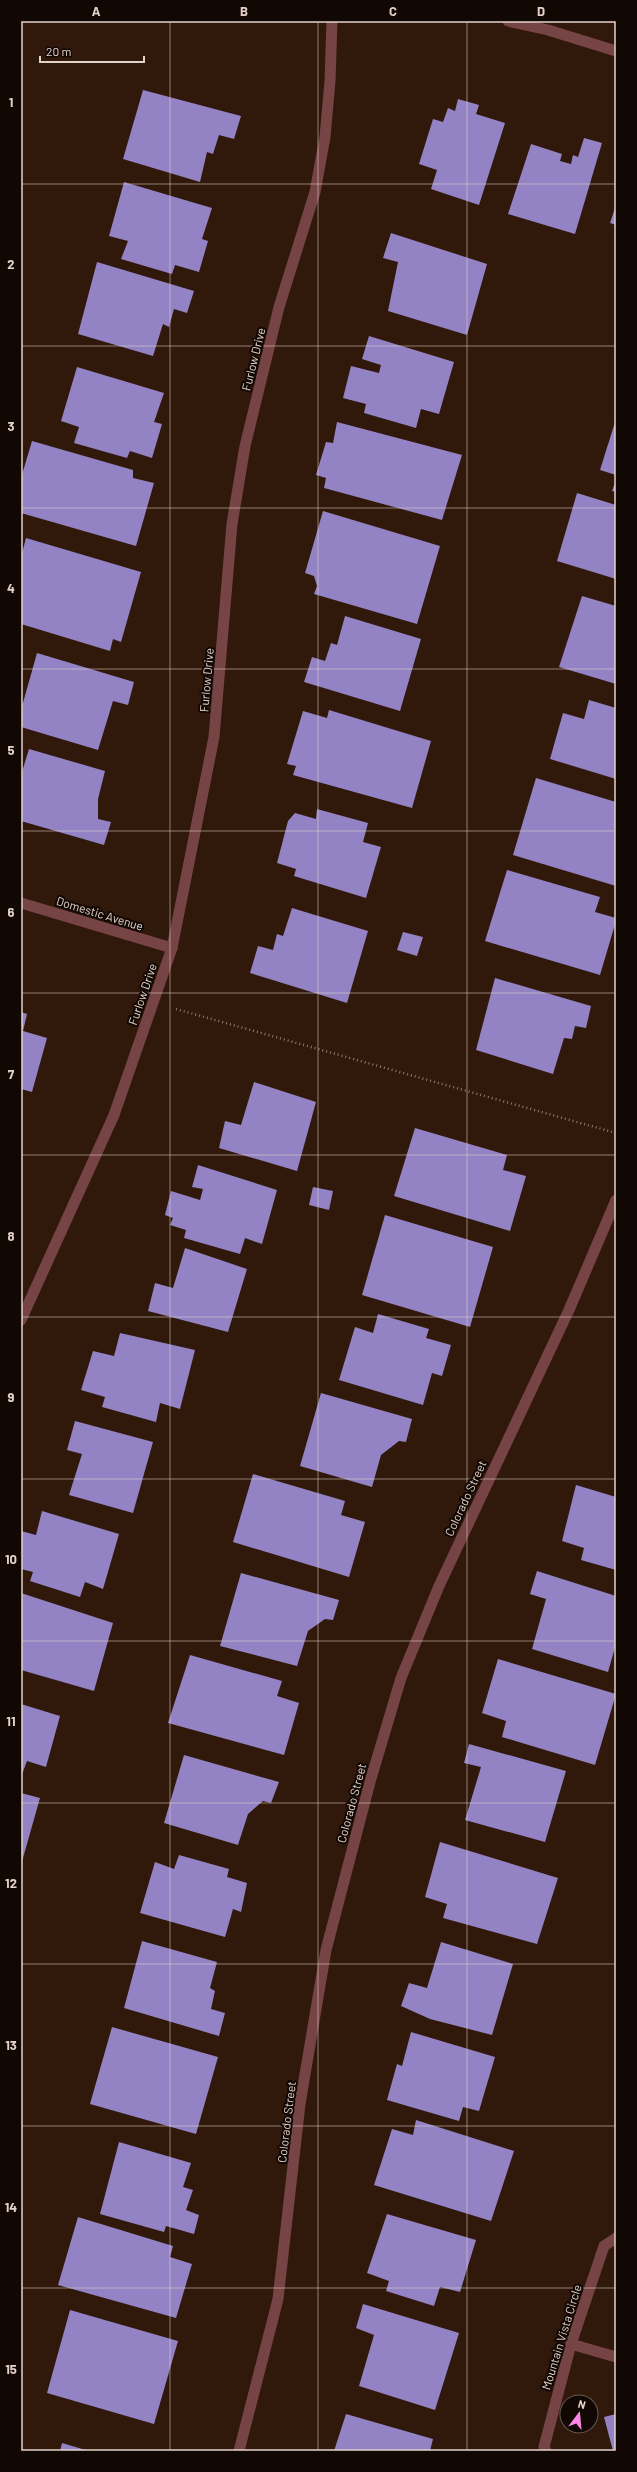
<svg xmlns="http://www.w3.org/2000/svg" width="637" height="2472" viewBox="0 0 637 2472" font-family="Barlow,sans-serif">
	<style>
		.building { fill: #9383c5 }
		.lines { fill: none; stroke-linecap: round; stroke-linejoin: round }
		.path { stroke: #8f7b71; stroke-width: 2.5; stroke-dasharray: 1 3; stroke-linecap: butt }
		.minor { stroke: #774445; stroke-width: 11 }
		.grid { fill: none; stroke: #e4d3cb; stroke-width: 1; stroke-opacity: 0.55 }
		.labels { text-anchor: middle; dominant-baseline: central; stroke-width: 4; stroke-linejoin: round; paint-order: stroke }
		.street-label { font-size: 12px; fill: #e4d3cb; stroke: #110703 }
		.neatline { fill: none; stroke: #e4d3cb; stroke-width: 1.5 }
		.grid-label { font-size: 13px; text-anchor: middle; font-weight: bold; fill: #e4d3cb }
	</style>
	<rect width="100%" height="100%" fill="#30180b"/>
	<g class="building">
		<path d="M143,90L241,116L234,139L219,135L213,154L207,152L200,182L123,159Z"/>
		<path d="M458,99L479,105L476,114L505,123L479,205L431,189L437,170L419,164L433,119L443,122L448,108L455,111Z"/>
		<path d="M584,138L602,143L575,234L508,214L531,144L562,154L560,161L571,164L573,155L578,157Z"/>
		<path d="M124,182L212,208L202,239L208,241L199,272L175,265L172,274L121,259L128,241L109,236Z"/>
		<path d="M616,205V225L610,223Z"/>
		<path d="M391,233L487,264L467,335L388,311L398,262L383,258Z"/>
		<path d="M97,262L194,291L187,313L174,309L169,327L163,324L153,356L78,334Z"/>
		<path d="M369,336L454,362L439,414L421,409L416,428L364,413L366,404L343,398L351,366L379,373L381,365L362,359Z"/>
		<path d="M77,367L164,393L154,422L162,424L152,458L130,451L127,458L74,443L79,427L61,421Z"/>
		<path d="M616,419V475L600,470Z"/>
		<path d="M337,422L462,455L442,520L324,488L326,478L316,475L326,442L333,443Z"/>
		<path d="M32,441L133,470V478L154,483L136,546L21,513V478Z"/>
		<path d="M616,480V492L612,491Z"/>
		<path d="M577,493L616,505V579L557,561Z"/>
		<path d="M323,511L440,546L417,624L314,594L317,586L314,576L305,573Z"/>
		<path d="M26,538L141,572L121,642L113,639L110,651L21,624V557Z"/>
		<path d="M582,596L616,606V684L559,667Z"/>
		<path d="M345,616L421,639L400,711L304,682L312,657L325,661L331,643L337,645Z"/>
		<path d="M37,653L134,682L128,705L113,701L98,750L21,727V710Z"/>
		<path d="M589,700L616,708V779L550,759L563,713L584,719Z"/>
		<path d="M329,710L431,741L412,808L293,775L296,766L287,764L303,711L327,718Z"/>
		<path d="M29,749L105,771L98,799V819L111,822L104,845L21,821V775Z"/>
		<path d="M536,778L616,802V886L513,855Z"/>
		<path d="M317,809L368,823L363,842L381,847L366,898L294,876L296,869L277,863L288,821L295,813L316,819Z"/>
		<path d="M507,870L600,897L595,912L616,918V921L600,975L485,941Z"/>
		<path d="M292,908L368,931L347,1003L250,973L258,946L273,950L277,934L283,936Z"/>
		<path d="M403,932L423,937L417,956L397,950Z"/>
		<path d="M495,978L591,1006L586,1028L575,1026L572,1039L564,1038L553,1074L476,1050Z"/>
		<path d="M21,1012L27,1014L23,1031L47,1038L32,1092L21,1089Z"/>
		<path d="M254,1082L316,1102L297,1171L219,1148L225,1121L241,1125Z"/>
		<path d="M415,1128L507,1155L503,1170L526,1176L510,1231L394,1196Z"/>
		<path d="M198,1165L277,1190L262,1244L245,1238L240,1254L184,1238L186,1230L170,1225L173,1218L165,1215L171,1191L200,1200L203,1189L192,1187Z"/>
		<path d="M313,1187L333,1191L329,1210L309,1205Z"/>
		<path d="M385,1215L493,1247L470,1327L362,1295Z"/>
		<path d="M185,1248L247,1269L228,1332L148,1311L155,1283L173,1288Z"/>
		<path d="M378,1314L429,1329L426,1338L451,1345L442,1376L432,1373L423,1405L339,1380L355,1327L373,1333Z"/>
		<path d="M120,1333L195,1350L180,1409L160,1403L156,1422L102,1407L105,1397L81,1390L93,1351L114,1356Z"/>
		<path d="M321,1393L412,1419L406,1442L399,1441L381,1455L372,1487L300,1466Z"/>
		<path d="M75,1421L153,1442L133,1513L69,1495L82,1454L67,1450Z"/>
		<path d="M253,1474L345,1501L341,1515L365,1522L349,1577L233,1542Z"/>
		<path d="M576,1485L616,1497V1570L581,1560L584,1548L562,1541Z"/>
		<path d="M42,1511L119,1534L103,1589L85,1582L80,1597L30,1581L33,1572L21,1569V1531L36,1535Z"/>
		<path d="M537,1571L616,1596V1644L608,1672L532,1649L546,1599L530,1594Z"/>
		<path d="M241,1573L339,1600L333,1620L325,1619L308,1631L297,1666L220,1646Z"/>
		<path d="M21,1593L113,1623L94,1691L21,1670Z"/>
		<path d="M190,1655L282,1681L277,1696L299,1703L284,1755L168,1723Z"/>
		<path d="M498,1659L616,1694L595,1765L502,1737L506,1721L482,1713Z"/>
		<path d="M21,1704L60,1716L46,1767L27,1761L21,1777Z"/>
		<path d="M469,1744L566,1771L545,1842L465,1820L481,1767L464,1763Z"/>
		<path d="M184,1755L279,1782L271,1803L263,1801L248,1814L238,1845L164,1823Z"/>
		<path d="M21,1793L40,1798L21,1865Z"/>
		<path d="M440,1842L558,1878L537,1944L443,1918L447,1904L425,1897Z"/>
		<path d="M179,1855L229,1869L227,1877L247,1883L241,1912L233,1909L225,1937L140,1913L155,1862L174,1869Z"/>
		<path d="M142,1941L217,1962L210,1988L215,1991L211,2009L225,2013L219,2036L124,2008Z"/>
		<path d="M441,1942L513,1964L492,2035L430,2019L401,2006L409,1983L427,1988Z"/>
		<path d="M112,2027L218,2057L196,2134L90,2104Z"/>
		<path d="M411,2032L495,2057L479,2111L463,2107L459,2121L387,2100L397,2064L402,2066Z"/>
		<path d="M416,2120L514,2151L491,2221L374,2185L392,2129L413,2135Z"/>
		<path d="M119,2142L191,2163L183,2187L193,2190L186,2210L199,2215L194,2234L166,2226L164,2232L100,2214Z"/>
		<path d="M387,2214L476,2240L460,2292L440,2287L434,2306L386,2291L389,2281L367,2273Z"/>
		<path d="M78,2217L173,2246L170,2257L192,2264L176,2318L58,2285Z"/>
		<path d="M363,2304L459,2333L435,2410L359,2386L374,2335L356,2328Z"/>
		<path d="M70,2310L178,2341L154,2424L47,2393Z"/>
		<path d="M346,2414L433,2439L430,2451H334Z"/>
		<path d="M616,2414V2451H613L604,2417Z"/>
		<path d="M62,2443L89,2451H60Z"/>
	</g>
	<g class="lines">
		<path class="path" d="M176,1009L616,1133"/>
		<g class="minor">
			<path d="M508,21L548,30L616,51"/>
			<path d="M21,903L172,948"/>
			<path d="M21,1320L114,1115L172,948L214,737L232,524L245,446L279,307L315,192L325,137L330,81L332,21"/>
			<path d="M571,2344L616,2357"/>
			<path d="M239,2451L278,2299L300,2104L326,1950L370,1782L401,1678L439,1586L569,1310L616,1200"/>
			<path d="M546,2451L544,2447L571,2344L604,2246L616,2238"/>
		</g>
	</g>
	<path class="grid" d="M170,21V2451M318,21V2451M467,21V2451M21,184H616M21,346H616M21,508H616M21,669H616M21,831H616M21,993H616M21,1155H616M21,1317H616M21,1479H616M21,1641H616M21,1803H616M21,1964H616M21,2126H616M21,2288H616"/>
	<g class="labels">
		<g class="street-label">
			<text transform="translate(253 359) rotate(-76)">Furlow Drive</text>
			<text transform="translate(206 680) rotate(-85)">Furlow Drive</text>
			<text transform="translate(100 913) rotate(17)">Domestic Avenue</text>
			<text transform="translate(142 994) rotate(-71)">Furlow Drive</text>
			<text transform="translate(465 1498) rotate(-65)">Colorado Street</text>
			<text transform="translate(351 1803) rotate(-75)">Colorado Street</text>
			<text transform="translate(286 2122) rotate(-83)">Colorado Street</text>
			<text transform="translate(561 2337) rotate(-73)">Mountain Vista Circle</text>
		</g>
	</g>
	<rect width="637" height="2472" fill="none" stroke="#110703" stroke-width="44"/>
	<g transform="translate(579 2414) rotate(16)"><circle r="19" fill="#110703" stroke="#655953"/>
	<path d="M0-3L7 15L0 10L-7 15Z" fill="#fa87e7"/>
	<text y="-6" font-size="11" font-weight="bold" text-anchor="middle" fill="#e4d3cb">N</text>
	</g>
	<path d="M40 56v6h104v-6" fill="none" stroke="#e4d3cb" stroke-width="2"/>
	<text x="46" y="56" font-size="12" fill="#e4d3cb" stroke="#110703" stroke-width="3" paint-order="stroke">20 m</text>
	<rect x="22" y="22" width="593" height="2428" class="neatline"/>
	<g class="grid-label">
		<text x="96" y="16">A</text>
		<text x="244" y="16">B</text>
		<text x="393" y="16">C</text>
		<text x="541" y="16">D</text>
		<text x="11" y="107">1</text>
		<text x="11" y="269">2</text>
		<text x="11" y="431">3</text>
		<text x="11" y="593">4</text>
		<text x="11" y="755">5</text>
		<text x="11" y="917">6</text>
		<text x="11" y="1079">7</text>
		<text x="11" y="1241">8</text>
		<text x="11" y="1402">9</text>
		<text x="11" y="1564">10</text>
		<text x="11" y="1726">11</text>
		<text x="11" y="1888">12</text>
		<text x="11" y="2050">13</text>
		<text x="11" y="2212">14</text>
		<text x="11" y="2374">15</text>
	</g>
</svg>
